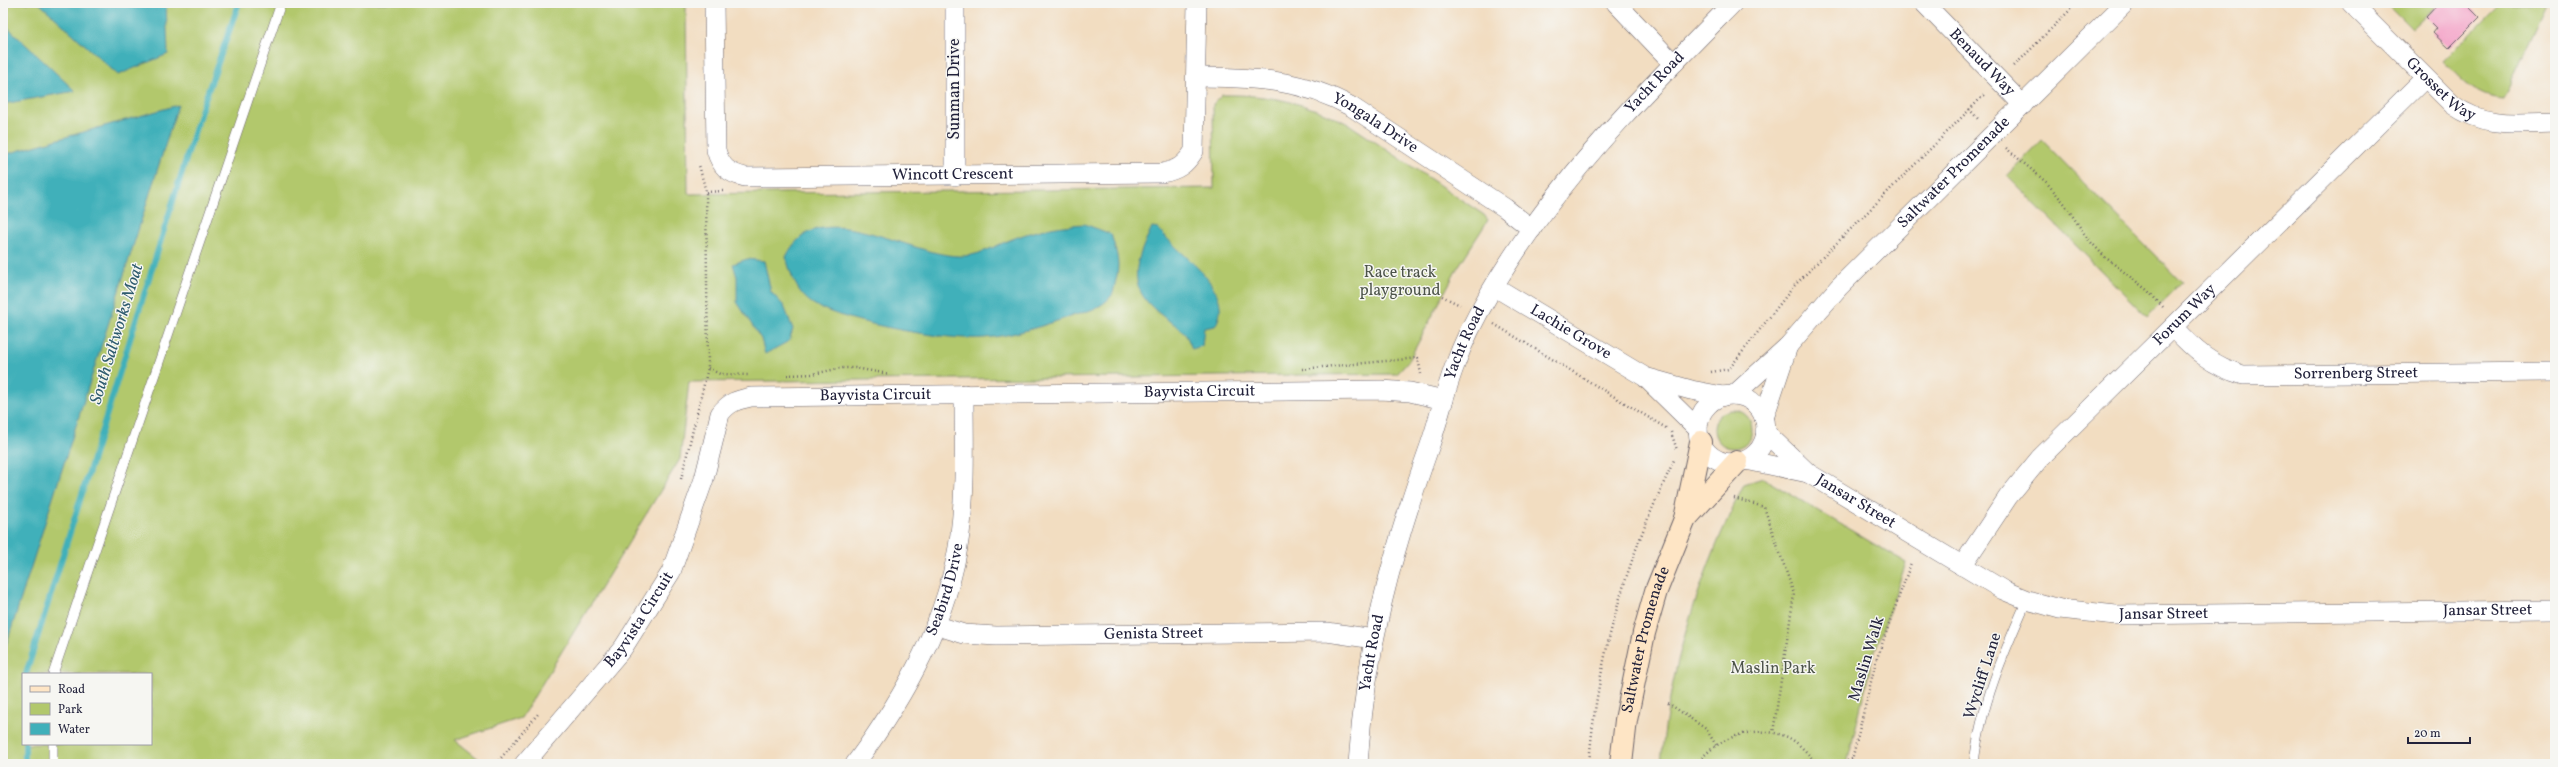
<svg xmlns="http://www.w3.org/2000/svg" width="2558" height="767" viewBox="0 0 2558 767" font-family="Vollkorn,serif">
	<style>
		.green { fill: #b2c86c; stroke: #6a7554; fill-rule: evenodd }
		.water { fill: #40b0ba; stroke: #31697a }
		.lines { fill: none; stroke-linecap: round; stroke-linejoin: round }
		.stream { stroke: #40b0ba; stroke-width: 6 }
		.building { fill: #f4a2c7 }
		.lane-casing { stroke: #6b636a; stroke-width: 10 }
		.street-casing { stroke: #6b636a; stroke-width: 20 }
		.secondary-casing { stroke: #6b636a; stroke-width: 24 }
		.path { stroke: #6b636a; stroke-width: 2.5; stroke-dasharray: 1 3; stroke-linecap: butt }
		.lane { stroke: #fff; stroke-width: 9 }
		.street { stroke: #fff; stroke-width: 19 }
		.secondary { stroke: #fee5c5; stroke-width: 22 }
		.labels { text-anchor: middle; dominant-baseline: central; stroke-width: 3; stroke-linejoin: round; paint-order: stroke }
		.street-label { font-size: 16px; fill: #22223b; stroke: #f6f6f2 }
		.park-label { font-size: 16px; fill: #4d544a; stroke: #f6f6f2 }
		.water-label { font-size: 17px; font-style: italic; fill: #2e5b6e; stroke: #f6f6f2 }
	</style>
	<rect width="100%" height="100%" fill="#f6f6f2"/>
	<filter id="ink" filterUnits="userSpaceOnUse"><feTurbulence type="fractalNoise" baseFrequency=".025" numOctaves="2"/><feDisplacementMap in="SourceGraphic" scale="8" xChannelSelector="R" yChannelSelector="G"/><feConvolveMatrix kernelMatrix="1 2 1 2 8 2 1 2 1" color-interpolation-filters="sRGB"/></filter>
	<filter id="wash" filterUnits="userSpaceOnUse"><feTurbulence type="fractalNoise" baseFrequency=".012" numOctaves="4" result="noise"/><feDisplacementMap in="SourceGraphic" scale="16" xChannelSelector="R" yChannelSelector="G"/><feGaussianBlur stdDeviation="0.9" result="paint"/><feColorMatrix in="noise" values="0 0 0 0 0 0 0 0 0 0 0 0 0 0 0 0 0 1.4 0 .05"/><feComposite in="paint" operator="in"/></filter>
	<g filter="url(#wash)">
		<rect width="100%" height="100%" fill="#f2ddc1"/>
		<g class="green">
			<path d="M3,3H686L688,194L1214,188L1213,104L1222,95C1269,94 1308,103 1350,125L1484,215L1488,220L1458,267L1408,362L1397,374L689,382L680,459L521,718L455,740L485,764H3ZM23,674H151V744H23Z"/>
			<path d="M2386,3H2439L2412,29Z"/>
			<path d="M2501,3H2547L2503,99C2475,97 2461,79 2443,61Z"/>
			<path d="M2042,140L2182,283L2147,317L2007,176Z"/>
			<circle cx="1733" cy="429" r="19"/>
			<path d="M1763,478L1906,563L1872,660L1847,764H1661C1669,665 1701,572 1744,484Z"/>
		</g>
		<g class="water">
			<path d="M39,3H166L168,54L118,75Z"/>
			<path d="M3,23L75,91L3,104Z"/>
			<path d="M178,105L3,655V155Z"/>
			<path d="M1084,224L1111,234C1117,255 1121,262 1115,284C1114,287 1114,292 1112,295C1102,309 1084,312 1069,317C1042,326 1013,336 984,338C947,341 847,323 815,305C797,295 791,275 786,257C818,189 911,259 964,256C982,255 998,244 1015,238C1038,229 1059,226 1084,224Z"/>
			<path d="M1152,227L1158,228C1178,255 1238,289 1215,326L1204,328L1202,346L1192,349C1183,324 1178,329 1160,314C1125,286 1135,263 1152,227Z"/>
			<path d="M747,259L764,261L771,292L784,306L793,329L789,341L765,354L761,339L737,302V277L733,264Z"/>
		</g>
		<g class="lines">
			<g class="stream">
				<path d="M26,674L201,111L239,3"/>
				<path d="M25,764V744"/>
			</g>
		</g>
		<g id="blocks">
			<path class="building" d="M2439,3H2466L2480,17L2449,48L2433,33L2437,28L2426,17Z"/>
		</g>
	</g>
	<g filter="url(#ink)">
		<use href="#blocks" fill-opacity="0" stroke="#6b636a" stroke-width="1"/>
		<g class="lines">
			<g class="lane-casing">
				<g id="lane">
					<path d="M53,674L281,3"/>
					<path d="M53,744V764"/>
					<path d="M1974,764C1980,707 2004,652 2027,600"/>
				</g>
			</g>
			<g class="street-casing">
				<g id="street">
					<path id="s1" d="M714,3L716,150C721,167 728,173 745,177L1162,173C1178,170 1185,165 1194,151L1197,3"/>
					<path d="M955,3V176"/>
					<path d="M1616,3L1673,63"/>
					<path id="s2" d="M1924,3L2023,105"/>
					<path id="s3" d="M2351,3L2453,105C2485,128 2517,123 2555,122"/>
					<path id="s4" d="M1197,77C1254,78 1300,78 1352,107L1505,208L1532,229"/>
					<path id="s5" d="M1495,287L1645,377L1698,429"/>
					<path id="s6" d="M2173,327C2194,350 2212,366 2243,375L2555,372"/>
					<path d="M1648,378L1691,390L1723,396"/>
					<path id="s7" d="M1734,395L1788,346L1839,287L2125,3"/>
					<circle cx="1732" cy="429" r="34"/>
					<path d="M1764,418L1788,346"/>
					<path id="s8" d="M1765,432L1808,473L2003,590L2027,600L2060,609L2116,615L2555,610"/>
					<path d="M1746,460L1808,473"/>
					<path id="s9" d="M1962,566L2008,497L2040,458L2425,78"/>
					<path id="s10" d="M935,625L964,634L996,636L1327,632L1374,639"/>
					<path id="s11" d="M524,764L623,648L671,572L704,479L720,414C729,402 737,400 751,397L1381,390L1410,392L1444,400"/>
					<path id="s12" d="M855,764C905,696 949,619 960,534C966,488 964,441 964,394"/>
					<path id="s13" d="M1358,764C1365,650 1392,552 1430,445C1439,419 1445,391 1455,365C1472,317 1503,270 1532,228C1591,145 1662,75 1733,3"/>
				</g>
			</g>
			<g class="secondary-casing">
				<g id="secondary">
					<path d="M1685,519L1737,462"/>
					<path id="s14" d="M1621,764L1626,720L1644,633L1656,591L1685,519L1701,442"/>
				</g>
			</g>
			<g class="path">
				<path d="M2014,66L2077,3"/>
				<path d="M1969,109L1979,120"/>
				<path d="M2006,148L2046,182L2064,203L2087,238L2105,257L2147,290L2164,308"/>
				<path d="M706,192L723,191"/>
				<path d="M1442,296L1460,305"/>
				<path d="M1494,324L1666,428"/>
				<path d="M708,368L720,374L750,375"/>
				<path d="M1302,369L1418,358L1421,374"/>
				<path d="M1711,372L1729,369L1794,286L1986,93"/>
				<path d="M787,375L813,374L841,368H855L889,374"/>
				<path d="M1671,432L1677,450"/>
				<path d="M681,479L708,368L706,192L699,165"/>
				<path d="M1734,498L1764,507L1794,594L1773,733"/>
				<path d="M1668,703L1706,729L1716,745"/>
				<path d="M496,764L538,714"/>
				<path d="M1589,764C1595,686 1613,609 1641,536C1651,510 1663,485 1674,460"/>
				<path d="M1697,764C1716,738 1754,724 1785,736C1798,741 1808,754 1817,764"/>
				<path d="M1840,764L1852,759"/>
				<path d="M1851,764L1876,661L1911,563"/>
			</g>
			<use href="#lane" class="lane"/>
			<use href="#street" class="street"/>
			<use href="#secondary" class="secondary"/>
		</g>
	</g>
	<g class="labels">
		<g class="street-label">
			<text stroke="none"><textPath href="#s2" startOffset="83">Benaud Way</textPath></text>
			<text stroke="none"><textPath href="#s13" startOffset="760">Yacht Road</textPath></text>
			<text stroke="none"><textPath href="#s3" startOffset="125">Grosset Way</textPath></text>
			<text transform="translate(955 89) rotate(-90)">Sunman Drive</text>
			<text stroke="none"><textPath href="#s4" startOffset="188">Yongala Drive</textPath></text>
			<text stroke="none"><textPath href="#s7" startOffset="313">Saltwater Promenade</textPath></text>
			<text stroke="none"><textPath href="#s1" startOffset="397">Wincott Crescent</textPath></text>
			<text stroke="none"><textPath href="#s9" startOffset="337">Forum Way</textPath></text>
			<text stroke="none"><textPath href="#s5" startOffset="88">Lachie Grove</textPath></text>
			<text stroke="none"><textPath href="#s13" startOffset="436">Yacht Road</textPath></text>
			<text stroke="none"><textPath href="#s6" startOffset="199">Sorrenberg Street</textPath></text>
			<text stroke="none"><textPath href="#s11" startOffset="893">Bayvista Circuit</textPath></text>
			<text stroke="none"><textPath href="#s11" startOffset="569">Bayvista Circuit</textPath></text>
			<text stroke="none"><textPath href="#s8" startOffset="115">Jansar Street</textPath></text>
			<text stroke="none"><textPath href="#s12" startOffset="198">Seabird Drive</textPath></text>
			<text stroke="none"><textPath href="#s8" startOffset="775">Jansar Street</textPath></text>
			<text stroke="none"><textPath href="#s8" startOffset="451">Jansar Street</textPath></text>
			<text stroke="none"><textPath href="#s11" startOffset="185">Bayvista Circuit</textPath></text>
			<text stroke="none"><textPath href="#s10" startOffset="220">Genista Street</textPath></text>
			<text stroke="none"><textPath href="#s14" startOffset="127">Saltwater Promenade</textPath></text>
			<text stroke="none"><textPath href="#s13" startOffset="112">Yacht Road</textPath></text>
			<text transform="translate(1867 659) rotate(-73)">Maslin Walk</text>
			<text transform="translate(1983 676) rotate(-72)">Wycliff Lane</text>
		</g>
		<g class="park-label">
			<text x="1400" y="273">Race track<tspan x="1400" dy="18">playground</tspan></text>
			<text x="1773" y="669">Maslin Park</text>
		</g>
		<g class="water-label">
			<text transform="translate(117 334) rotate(-73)">South Saltworks Moat</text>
		</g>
	</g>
	<rect width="2558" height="767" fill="none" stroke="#f6f6f2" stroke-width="16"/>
	<rect x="22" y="673" width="130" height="72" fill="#f6f6f2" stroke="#a1a1a9"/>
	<rect x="30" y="686" width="20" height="6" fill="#fee5c5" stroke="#a1a1a9"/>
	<text x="58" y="693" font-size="12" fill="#22223b">Road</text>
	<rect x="30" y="703" width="20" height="12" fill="#b2c86c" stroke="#a1a1a9"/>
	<text x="58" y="713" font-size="12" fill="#22223b">Park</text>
	<rect x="30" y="723" width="20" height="12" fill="#40b0ba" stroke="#a1a1a9"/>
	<text x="58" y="733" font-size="12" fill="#22223b">Water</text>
	<path d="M2408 737v6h62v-6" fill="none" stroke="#22223b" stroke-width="2"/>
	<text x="2414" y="737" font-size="12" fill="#22223b" stroke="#f6f6f2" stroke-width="3" paint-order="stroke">20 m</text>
</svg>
